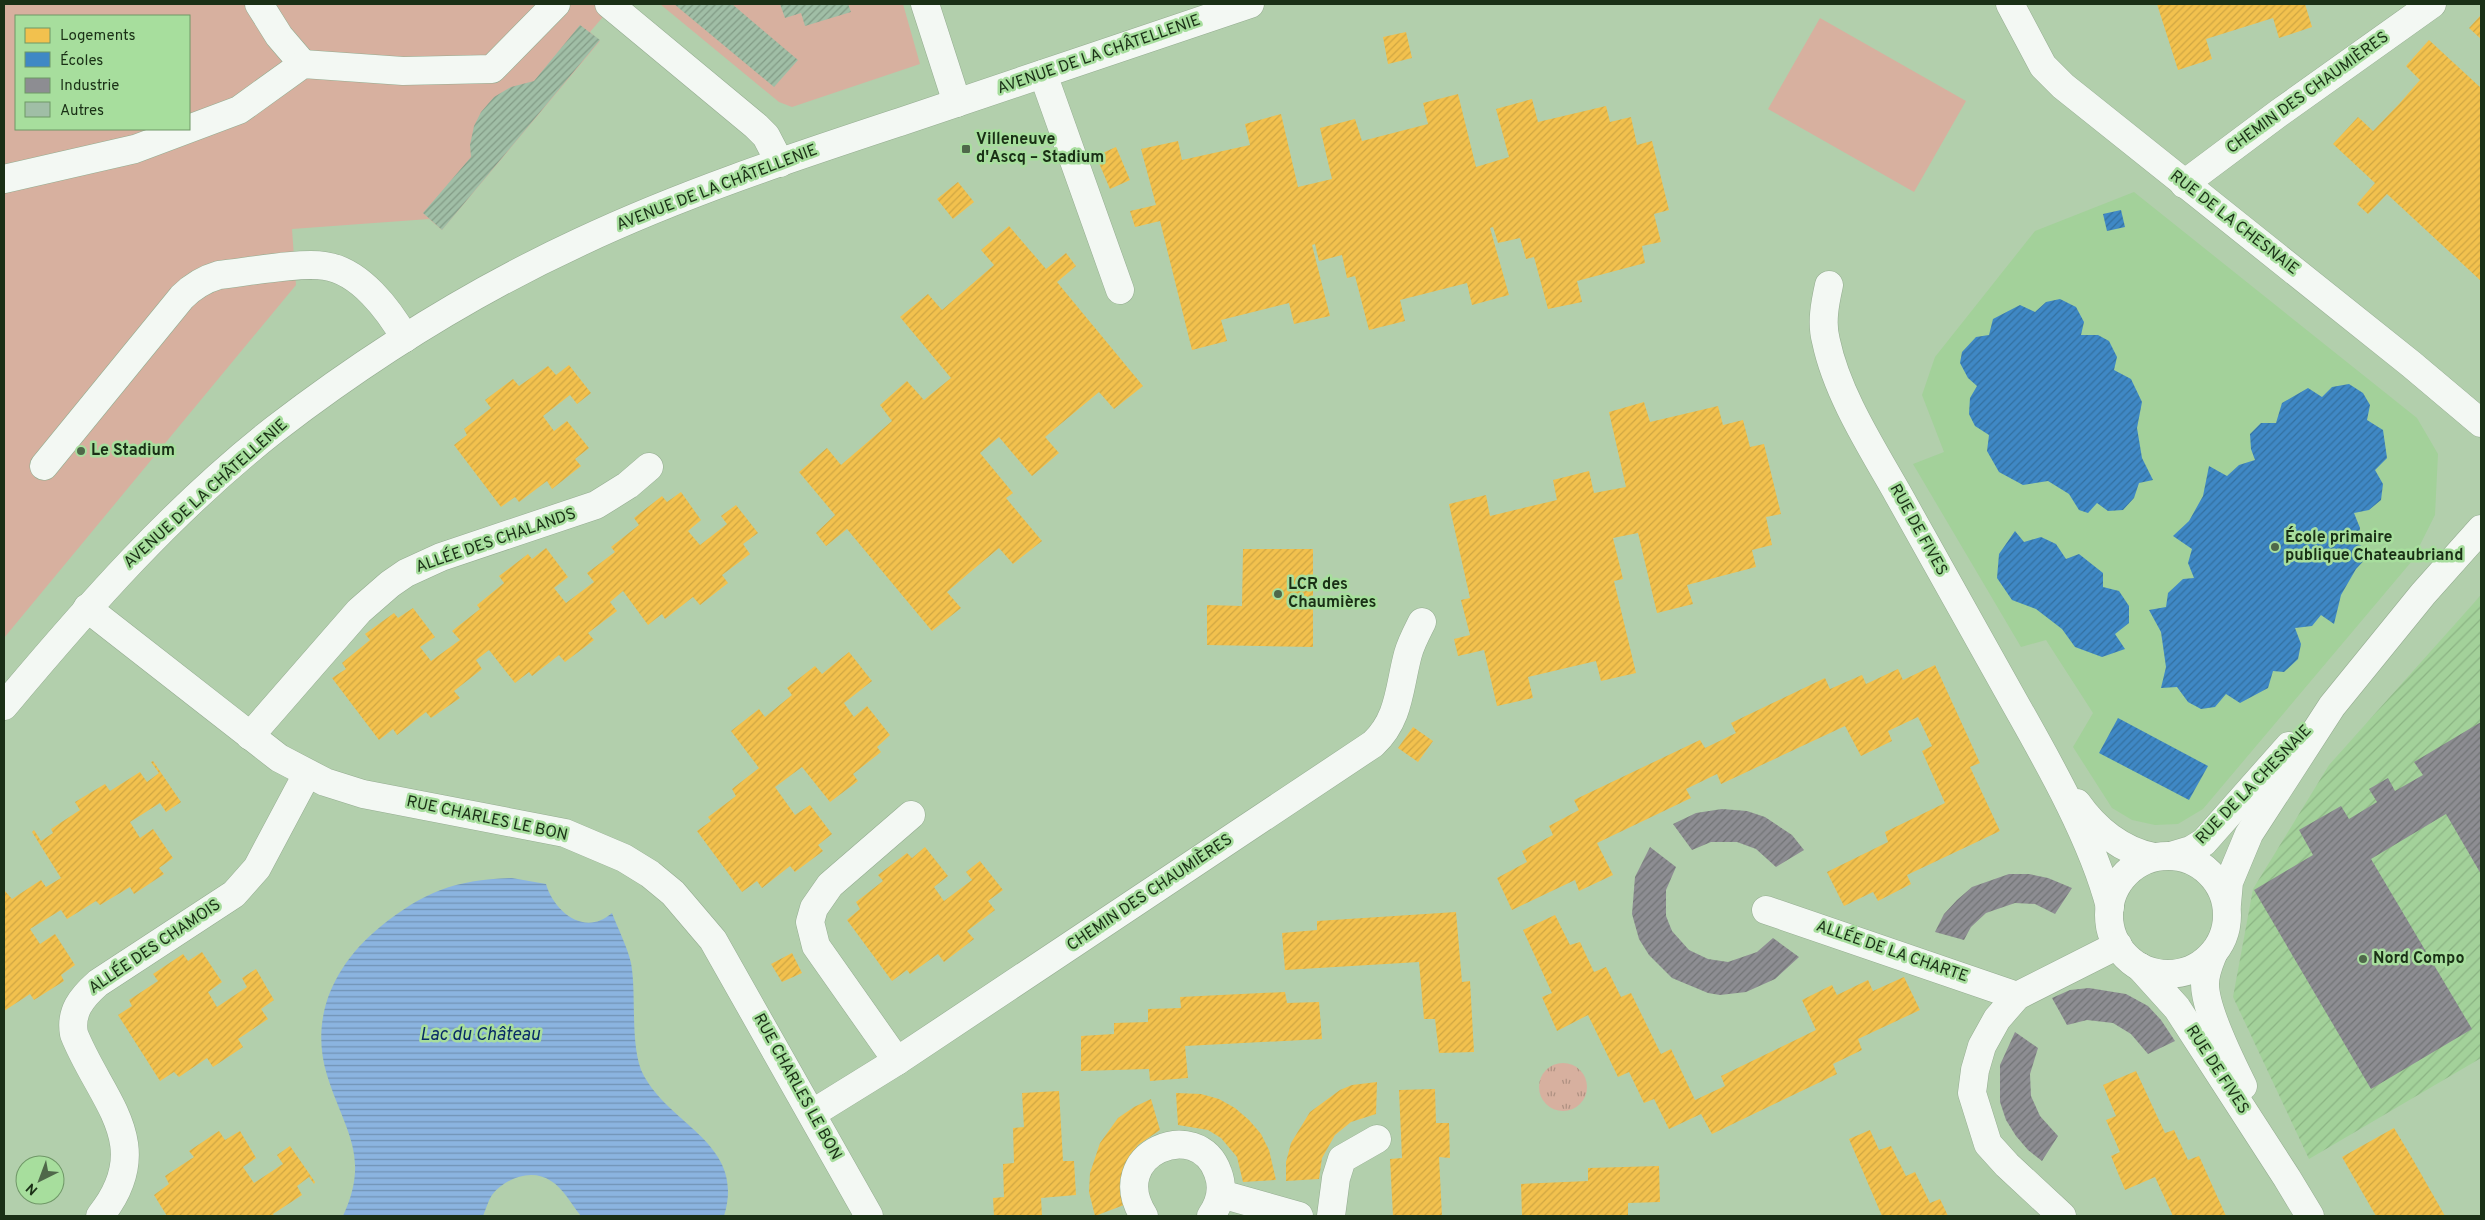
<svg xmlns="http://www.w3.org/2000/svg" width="2485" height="1220" viewBox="0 0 2485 1220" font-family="Overpass,sans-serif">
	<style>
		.built { fill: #a3d19a }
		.industrial { fill: url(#industrial-furrows) }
		.grass { fill: url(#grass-tufts) }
		.garden { fill: #d7b09f; fill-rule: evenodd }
		.water { fill: url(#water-rules) }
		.homes { fill: url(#homes-hatch) }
		.schools { fill: url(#schools-hatch) }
		.industry { fill: url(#industry-hatch) }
		.building { fill: url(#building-hatch) }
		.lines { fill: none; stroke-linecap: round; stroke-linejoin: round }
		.minor-casing { stroke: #94ac90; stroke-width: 29 }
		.minor { stroke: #f3f8f3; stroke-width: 28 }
		.poi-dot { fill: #4f684a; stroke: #a7de9d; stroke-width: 2 }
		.labels { text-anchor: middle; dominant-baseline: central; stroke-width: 5; stroke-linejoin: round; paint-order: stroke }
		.street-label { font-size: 16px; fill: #1a3016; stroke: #a7de9d }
		.poi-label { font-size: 16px; font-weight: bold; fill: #1a3016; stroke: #a7de9d; text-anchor: start }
		.water-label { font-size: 18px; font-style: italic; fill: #082a65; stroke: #a7de9d }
	</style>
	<defs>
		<pattern id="industrial-furrows" width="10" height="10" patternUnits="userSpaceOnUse" patternTransform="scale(1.25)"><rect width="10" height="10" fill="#a3d19a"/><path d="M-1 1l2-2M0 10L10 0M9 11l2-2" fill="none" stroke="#8cb484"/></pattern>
		<pattern id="grass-tufts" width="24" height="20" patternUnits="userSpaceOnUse" patternTransform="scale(1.25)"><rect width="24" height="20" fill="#d7b09f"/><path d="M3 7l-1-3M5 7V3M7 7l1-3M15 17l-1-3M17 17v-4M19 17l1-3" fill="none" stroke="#ae9081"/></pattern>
		<pattern id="water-rules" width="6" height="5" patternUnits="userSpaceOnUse" patternTransform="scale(1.25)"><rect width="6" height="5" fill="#8bb4e0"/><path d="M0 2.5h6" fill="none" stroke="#7193b5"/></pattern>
		<pattern id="homes-hatch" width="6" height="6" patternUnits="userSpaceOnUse" patternTransform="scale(1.25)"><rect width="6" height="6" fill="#f2c14e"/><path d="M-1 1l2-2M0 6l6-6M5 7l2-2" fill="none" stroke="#cfa643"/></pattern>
		<pattern id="schools-hatch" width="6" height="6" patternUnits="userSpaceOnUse" patternTransform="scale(1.25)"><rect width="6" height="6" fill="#3f88c5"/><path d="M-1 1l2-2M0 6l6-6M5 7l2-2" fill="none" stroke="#34709f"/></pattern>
		<pattern id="industry-hatch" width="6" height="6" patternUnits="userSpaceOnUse" patternTransform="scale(1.25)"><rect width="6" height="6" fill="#8d8d92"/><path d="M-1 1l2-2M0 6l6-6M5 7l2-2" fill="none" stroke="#727476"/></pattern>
		<pattern id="building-hatch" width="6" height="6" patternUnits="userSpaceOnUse" patternTransform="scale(1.25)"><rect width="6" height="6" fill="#a0bea6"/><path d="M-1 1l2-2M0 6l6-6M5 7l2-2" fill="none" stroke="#829b86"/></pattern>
	</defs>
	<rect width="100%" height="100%" fill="#b2cfac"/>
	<path class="built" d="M2134,192L2417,418L2438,454L2435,515L2412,561L2203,809L2178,824L2155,825L2132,820L2112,808L2073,747L2093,713L2046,640L2021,647L1913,464L1944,452L1922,395L1935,357L2035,231Z"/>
	<path class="industrial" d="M2481,595V1058L2309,1159L2233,997L2253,889L2329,765Z"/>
	<circle class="grass" cx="1563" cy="1087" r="24"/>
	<g class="garden">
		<path d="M4,4H614L590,32L600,41L442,230L429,219L292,229L296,285L4,638ZM16,16H189V129H16Z"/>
		<path d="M660,4H903L920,64L792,107L779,102Z"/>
		<path d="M1820,18L1966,101L1914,192L1768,109Z"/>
	</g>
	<path class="water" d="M512,878L546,884C554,912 585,937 612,913C618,929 627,946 631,963C637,995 629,1049 644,1076C672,1127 746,1144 724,1216H581C572,1205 563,1188 551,1181C532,1168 505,1178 492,1195C488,1201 486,1209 483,1216H343C371,1156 344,1130 327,1075C309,1016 335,964 380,927C425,891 455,880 512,878Z"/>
	<g class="homes">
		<path d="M2157,4H2305L2312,27L2279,38L2273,18L2206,39L2212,59L2178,70Z"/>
		<path d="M2481,15V39L2469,28Z"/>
		<path d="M1406,32L1412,58L1388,64L1383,37Z"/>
		<path d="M2429,40L2481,88V281L2387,194L2368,214L2357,204L2375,183L2333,144L2358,117L2373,131L2399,104L2420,80L2406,66Z"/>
		<path d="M1458,94L1476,167L1509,157L1496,109L1532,99L1538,122L1606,106L1610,122L1631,117L1637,145L1652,141L1669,210L1654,214L1661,242L1642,246L1645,263L1577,281L1582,302L1548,309L1534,257L1526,259L1520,238L1498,243L1493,227L1490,228L1509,295L1472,305L1467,283L1400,300L1405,321L1369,330L1355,276L1347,278L1342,255L1319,261L1315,244L1312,245L1330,316L1294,324L1289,303L1221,320L1227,341L1192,350L1160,221L1135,227L1130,211L1156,205L1141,149L1178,141L1182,160L1250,145L1245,124L1281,114L1298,187L1332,179L1320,128L1355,119L1362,141L1428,124L1423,103Z"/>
		<path d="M1116,147L1130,180L1110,189L1096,156Z"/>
		<path d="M958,182L974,202L953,219L937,199Z"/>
		<path d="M1009,226L1046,269L1066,253L1076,266L1057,282L1143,386L1114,409L1099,392L1045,437L1059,453L1032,476L999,437L980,453L1013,493L1006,498L1042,541L1013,564L999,548L969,573L947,592L961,608L932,631L847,529L826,546L816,533L835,515L799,472L827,448L841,465L892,421L880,405L907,381L924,400L951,378L900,317L928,294L942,310L994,265L981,250Z"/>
		<path d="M569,365L591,393L577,404L570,395L543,416L554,431L567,421L589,448L575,459L581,466L552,489L547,481L519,502L515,497L501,507L454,445L467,435L464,429L491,408L485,400L513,379L519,386L548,366L556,375Z"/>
		<path d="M1644,402L1650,422L1718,406L1723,425L1743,420L1750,447L1764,444L1781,514L1766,517L1772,545L1752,550L1756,567L1687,585L1693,604L1657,613L1638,533L1613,538L1623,579L1614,581L1636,673L1601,681L1596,661L1528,677L1533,698L1497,706L1484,650L1458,656L1454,639L1470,635L1461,600L1470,598L1449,504L1486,495L1490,516L1519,509L1557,500L1553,480L1589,471L1594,493L1626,487L1609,412Z"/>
		<path d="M681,492L701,520L688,531L700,545L727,524L721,516L736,505L758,533L743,544L750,554L722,575L728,583L700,605L693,597L665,619L662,614L648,625L623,591L610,602L617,611L588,633L594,640L565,662L559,655L532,676L529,672L515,683L489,650L476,660L482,669L454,691L460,698L431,718L426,712L397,735L393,729L379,740L332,678L346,669L342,663L370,640L365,634L394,613L398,618L413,608L435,637L420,647L431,661L460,640L452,631L480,609L477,605L504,583L499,576L528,554L532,559L546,548L568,577L554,588L566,603L594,582L587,573L615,552L611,547L639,525L634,518L662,496L667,502Z"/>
		<path d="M1243,549H1313V647L1207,645V605L1242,606Z"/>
		<path d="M849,652L872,681L844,703L854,717L867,706L890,735L877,747L881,752L853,774L858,781L830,802L802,767L775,787L795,815L810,805L832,834L818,845L823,851L795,872L790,866L762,888L757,881L742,892L697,831L711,821L708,817L736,796L732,789L759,768L731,731L759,709L765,717L792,695L787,688L815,666L822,674Z"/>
		<path d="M1935,665L1980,763L1970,767L2000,831L1907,875L1911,884L1878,901L1873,892L1844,906L1827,872L1888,842L1885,832L1945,803L1922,751L1932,746L1918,717L1888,731L1892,741L1861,756L1845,726L1721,784L1717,774L1686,789L1691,798L1597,843L1613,875L1579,891L1575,880L1512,910L1497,878L1527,862L1522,851L1553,835L1549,826L1579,810L1574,800L1700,740L1705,748L1736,733L1731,723L1825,678L1830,689L1862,675L1866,684L1898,669L1903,680Z"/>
		<path d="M1413,727L1433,741L1418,762L1398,748Z"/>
		<path d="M153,761L181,802L166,812L160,803L130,822L140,838L153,829L173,858L159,868L164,874L134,894L130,887L100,905L96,901L67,919L61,910L30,929L40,944L55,934L75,965L61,975L64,981L34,1000L30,994L4,1011V890L12,899L41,880L46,887L61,878L32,832L34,830L41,841L53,833L51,829L80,810L75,802L105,784L110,791L140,772L147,782L159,773L151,762Z"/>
		<path d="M925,847L948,876L934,887L944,901L972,880L966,872L980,861L1003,890L988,901L995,910L967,931L974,939L944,962L938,954L910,974L907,970L892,981L847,920L860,909L856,902L883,881L878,875L907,853L912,858Z"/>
		<path d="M1456,912L1462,982L1470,981L1474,1052L1439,1053L1435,1019H1424L1419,962L1285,970L1282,933L1317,930V921Z"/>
		<path d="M1555,915L1570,945L1580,942L1594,972L1606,967L1621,997L1631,993L1661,1054L1671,1049L1695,1100L1725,1086L1721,1076L1816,1030L1802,1000L1832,985L1837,995L1868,980L1873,991L1904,977L1920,1010L1858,1039L1862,1050L1833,1064L1837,1074L1712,1134L1701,1114L1669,1129L1654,1099L1644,1103L1629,1072L1618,1077L1588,1015L1557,1031L1542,997L1552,993L1523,930Z"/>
		<path d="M202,952L222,982L208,992L217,1007L247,987L242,978L256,969L274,1000L261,1009L268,1019L238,1039L243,1047L213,1067L207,1058L179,1077L174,1072L160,1081L118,1015L132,1006L129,1000L158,981L153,974L183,954L188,961Z"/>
		<path d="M792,953L802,973L782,982L771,964Z"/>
		<path d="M1285,992L1287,1003L1319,1002L1322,1039L1185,1046L1188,1078L1150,1081L1149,1069L1081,1071V1036L1114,1034V1023L1148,1022V1009L1181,1008L1180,997Z"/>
		<path d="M2136,1071L2165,1133L2174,1130L2188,1160L2199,1156L2226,1216H2173L2155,1177L2125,1190L2111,1156L2120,1152L2106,1120L2116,1116L2103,1085Z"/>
		<path d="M1377,1082L1376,1114L1351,1122L1335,1135L1322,1158L1319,1179L1286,1181V1162L1291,1143L1310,1112L1340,1090L1352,1085Z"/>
		<path d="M1435,1089L1436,1123H1449L1450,1158L1439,1157L1442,1216H1393L1390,1159L1402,1158L1399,1090Z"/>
		<path d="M1059,1091L1063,1161H1074L1076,1195L1041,1198L1042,1216H994L993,1198L1004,1197L1003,1164L1014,1163L1013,1128L1024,1127L1022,1093Z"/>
		<path d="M1176,1093L1201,1094L1219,1099L1235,1108L1249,1120L1261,1134L1269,1150L1276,1180L1243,1182L1237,1157L1221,1138L1208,1130L1178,1125Z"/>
		<path d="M1151,1099L1160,1130L1138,1145L1127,1163L1123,1173L1124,1205L1095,1216L1089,1192L1090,1173L1100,1143L1118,1118L1134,1107Z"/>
		<path d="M2394,1128L2412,1158L2445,1216H2376L2342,1157Z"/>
		<path d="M1870,1130L1879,1150L1891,1146L1906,1176L1915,1172L1930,1203L1940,1199L1948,1216H1882L1849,1139Z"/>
		<path d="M219,1131L225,1140L240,1131L256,1158L243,1167L254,1183L283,1164L277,1155L290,1146L315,1182L314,1184L309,1177L297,1186L302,1195L273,1214L274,1216H167L154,1195L169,1184L165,1176L194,1157L189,1151Z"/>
		<path d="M1659,1166L1660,1202L1628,1203V1216H1522L1521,1184L1588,1181V1168Z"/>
	</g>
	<g class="schools">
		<path d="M2121,210L2125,227L2107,231L2103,214Z"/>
		<path d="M2060,299L2076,307L2084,322L2081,335H2098L2109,341L2117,357L2114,370L2131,379L2142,402L2137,428L2142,458L2153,480L2139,483L2134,498L2123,510L2108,511L2097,503L2088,513L2079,510L2069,494L2048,481L2023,485L1999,472L1987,451L1989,435L1975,426L1969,414L1970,398L1977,386L1968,378L1960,363L1962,352L1976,337L1989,335L1993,319L2020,305L2035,312L2046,302Z"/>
		<path d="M2349,384L2363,393L2370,405L2367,420L2383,430L2387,458L2375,470L2383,484L2381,500L2369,510L2354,513L2360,528L2358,544L2372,552L2356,569L2341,595L2334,624L2321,615L2312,626L2295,628L2301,644L2298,659L2284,672L2273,671L2268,688L2240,703L2226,694L2215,707L2201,709L2188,702L2177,687L2161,688L2166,667L2161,632L2149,610L2166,607L2168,593L2183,579L2194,578L2188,563L2192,549L2173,536L2189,521L2203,496L2209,466L2227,476L2239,465L2255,460L2251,449L2250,434L2261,423H2276L2282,403L2308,388L2322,397L2332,387Z"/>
		<path d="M2015,531L2024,542L2041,537L2056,544L2066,559L2079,554L2103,573V587L2119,591L2129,606V623L2115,634L2125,649L2102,657L2075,647L2062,629L2036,609L2012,600L1997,578L1999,554Z"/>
		<path d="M2118,718L2208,766L2189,800L2099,753Z"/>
	</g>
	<g class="industry">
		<path d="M2481,722V874L2446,814L2371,859L2472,1029L2371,1089L2254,890L2313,855L2299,830L2341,806L2349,819L2377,802L2369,789L2388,778L2395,791L2423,775L2414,762Z"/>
		<path d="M1722,809L1747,811L1765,817L1792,835L1804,850L1776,867L1756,849L1737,842H1711L1692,850L1673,824L1696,813Z"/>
		<path d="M1650,847L1676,867L1666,890V916L1672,931L1689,950L1708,959L1728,962L1757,952L1773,938L1799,957L1775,979L1746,992L1720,995L1708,993L1672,978L1649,955L1639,939L1632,914L1635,877Z"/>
		<path d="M2009,874H2029L2048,878L2072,888L2055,914L2035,904L2015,903L1986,913L1971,927L1964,940L1935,932L1944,914L1957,900L1972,887Z"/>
		<path d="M2089,988L2126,994L2148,1006L2161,1020L2175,1041L2148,1054L2131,1034L2113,1023L2087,1020L2067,1025L2052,998L2070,990Z"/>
		<path d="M2015,1032L2038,1048L2030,1074L2031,1096L2040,1116L2058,1136L2042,1161L2028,1150L2016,1136L2006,1120L2000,1102V1065Z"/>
	</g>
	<g class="building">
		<path d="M674,4H732L798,60L774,87Z"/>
		<path d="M780,4H848L851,12L805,26L801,13L785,18Z"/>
		<path d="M580,25L600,40L442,230L423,213L471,157L470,145L474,126L481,112L494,97L511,87L534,81Z"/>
	</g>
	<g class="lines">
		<g class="minor-casing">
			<g id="minor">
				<path d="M259,4L279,36L303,64"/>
				<path d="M609,4L756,126L766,136L780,163"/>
				<path d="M925,4L957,103"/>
				<path d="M2010,4L2043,66L2063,86L2411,364L2481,423"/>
				<path d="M1043,74L1120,290"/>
				<path d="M4,179L135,149L239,110L303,64L403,71L492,69L556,4"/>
				<path d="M2184,184L2279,113L2432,4"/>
				<path d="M1829,285C1825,303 1821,323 1826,341C1837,394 1872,448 1898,494C1937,565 1977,635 2016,705C2050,765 2093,841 2110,907"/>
				<path d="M44,466L182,297C193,286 205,279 219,275C247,272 300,262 325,266C360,271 389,310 405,338"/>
				<path d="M87,608L279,758L325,782L363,794L565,833L624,858L650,874L673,893L713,940L869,1216"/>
				<path d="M4,706C87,607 173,509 275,429C370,356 472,292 580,242C684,193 794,157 903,121C1019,82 1134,43 1250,4"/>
				<path d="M250,736L359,611L390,584L406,573L441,557L596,505L628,485L649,467"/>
				<path d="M2077,803C2095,829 2122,851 2154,857"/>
				<circle cx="2168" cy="915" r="59"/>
				<path d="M2171,856L2191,850L2204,842L2289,746"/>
				<path d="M2227,904L2229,882L2249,834L2332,706L2423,594L2481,529"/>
				<path d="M1766,910L2017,996"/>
				<path d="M2213,954C2209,964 2205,973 2205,984C2205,1010 2231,1062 2243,1086"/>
				<path d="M2140,967L2177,1008L2287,1178L2310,1216"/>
				<path d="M897,1061L816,946L810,922L814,908L830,885L911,815"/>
				<path d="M813,1113L897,1061L1373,744C1400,719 1399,687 1408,654C1411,643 1417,632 1422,622"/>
				<path d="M1221,1194L1299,1216"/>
				<path d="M100,1216C158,1144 100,1100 74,1034C70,1012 81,998 98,983L234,894L257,868L307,774"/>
				<path d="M1144,1216C1104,1154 1198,1115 1218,1173C1224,1189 1220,1203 1211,1216"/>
				<path d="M1331,1216L1336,1178L1342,1159L1377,1139"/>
				<path d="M2062,1216L2007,1165L1988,1144L1972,1093L1975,1070L1982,1046L1997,1019L2017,996L2118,945"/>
			</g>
		</g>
		<use href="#minor" class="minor"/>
	</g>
	<g class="poi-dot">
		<rect x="961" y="144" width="10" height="10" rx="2.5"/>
		<circle cx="81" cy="451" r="5"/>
		<circle cx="2275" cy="547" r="5"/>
		<circle cx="1278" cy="594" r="5"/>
		<circle cx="2363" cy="959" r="5"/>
	</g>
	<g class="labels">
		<g class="street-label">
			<text transform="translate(1099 55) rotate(-19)">AVENUE DE LA CHÂTELLENIE</text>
			<text transform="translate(2308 93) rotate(-36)">CHEMIN DES CHAUMIÈRES</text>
			<text transform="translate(717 188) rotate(-21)">AVENUE DE LA CHÂTELLENIE</text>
			<text transform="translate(2234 223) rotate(38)">RUE DE LA CHESNAIE</text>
			<text transform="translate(206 494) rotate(-42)">AVENUE DE LA CHÂTELLENIE</text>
			<text transform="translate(1918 530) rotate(61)">RUE DE FIVES</text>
			<text transform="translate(496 541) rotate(-19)">ALLÉE DES CHALANDS</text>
			<text transform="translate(2254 785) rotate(-46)">RUE DE LA CHESNAIE</text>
			<text transform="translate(487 819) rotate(12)">RUE CHARLES LE BON</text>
			<text transform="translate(1150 893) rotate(-34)">CHEMIN DES CHAUMIÈRES</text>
			<text transform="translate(155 947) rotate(-34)">ALLÉE DES CHAMOIS</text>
			<text transform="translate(1892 952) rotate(19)">ALLÉE DE LA CHARTE</text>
			<text transform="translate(2217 1070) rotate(57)">RUE DE FIVES</text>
			<text transform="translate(797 1087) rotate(61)">RUE CHARLES LE BON</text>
		</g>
		<g class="poi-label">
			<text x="976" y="140">Villeneuve<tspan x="976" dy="18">d'Ascq – Stadium</tspan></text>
			<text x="91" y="451">Le Stadium</text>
			<text x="2285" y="538">École primaire<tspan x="2285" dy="18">publique Chateaubriand</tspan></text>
			<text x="1288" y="585">LCR des<tspan x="1288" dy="18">Chaumières</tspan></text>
			<text x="2373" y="959">Nord Compo</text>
		</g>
		<g class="water-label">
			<text x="480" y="1035">Lac du Château</text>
		</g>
	</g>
	<rect width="2485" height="1220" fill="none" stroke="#1a3016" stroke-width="10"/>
	<rect x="15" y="15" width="175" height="115" fill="#a7de9d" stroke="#6f9867"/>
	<rect x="25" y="28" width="25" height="15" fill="#f2c14e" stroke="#6f9867"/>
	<text x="60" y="40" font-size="15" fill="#1a3016">Logements</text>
	<rect x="25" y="52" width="25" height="15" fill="#3f88c5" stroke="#6f9867"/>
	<text x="60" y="65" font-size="15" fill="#1a3016">Écoles</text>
	<rect x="25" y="78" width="25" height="15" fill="#8d8d92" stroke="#6f9867"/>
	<text x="60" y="90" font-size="15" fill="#1a3016">Industrie</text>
	<rect x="25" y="102" width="25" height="15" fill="#a0bea6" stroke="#6f9867"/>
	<text x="60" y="115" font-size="15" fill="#1a3016">Autres</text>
	<g transform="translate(40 1180) rotate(222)"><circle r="24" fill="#a7de9d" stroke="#6f9867"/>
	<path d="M0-4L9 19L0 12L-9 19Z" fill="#4f684a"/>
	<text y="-8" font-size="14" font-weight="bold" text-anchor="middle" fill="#1a3016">N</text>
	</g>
</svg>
